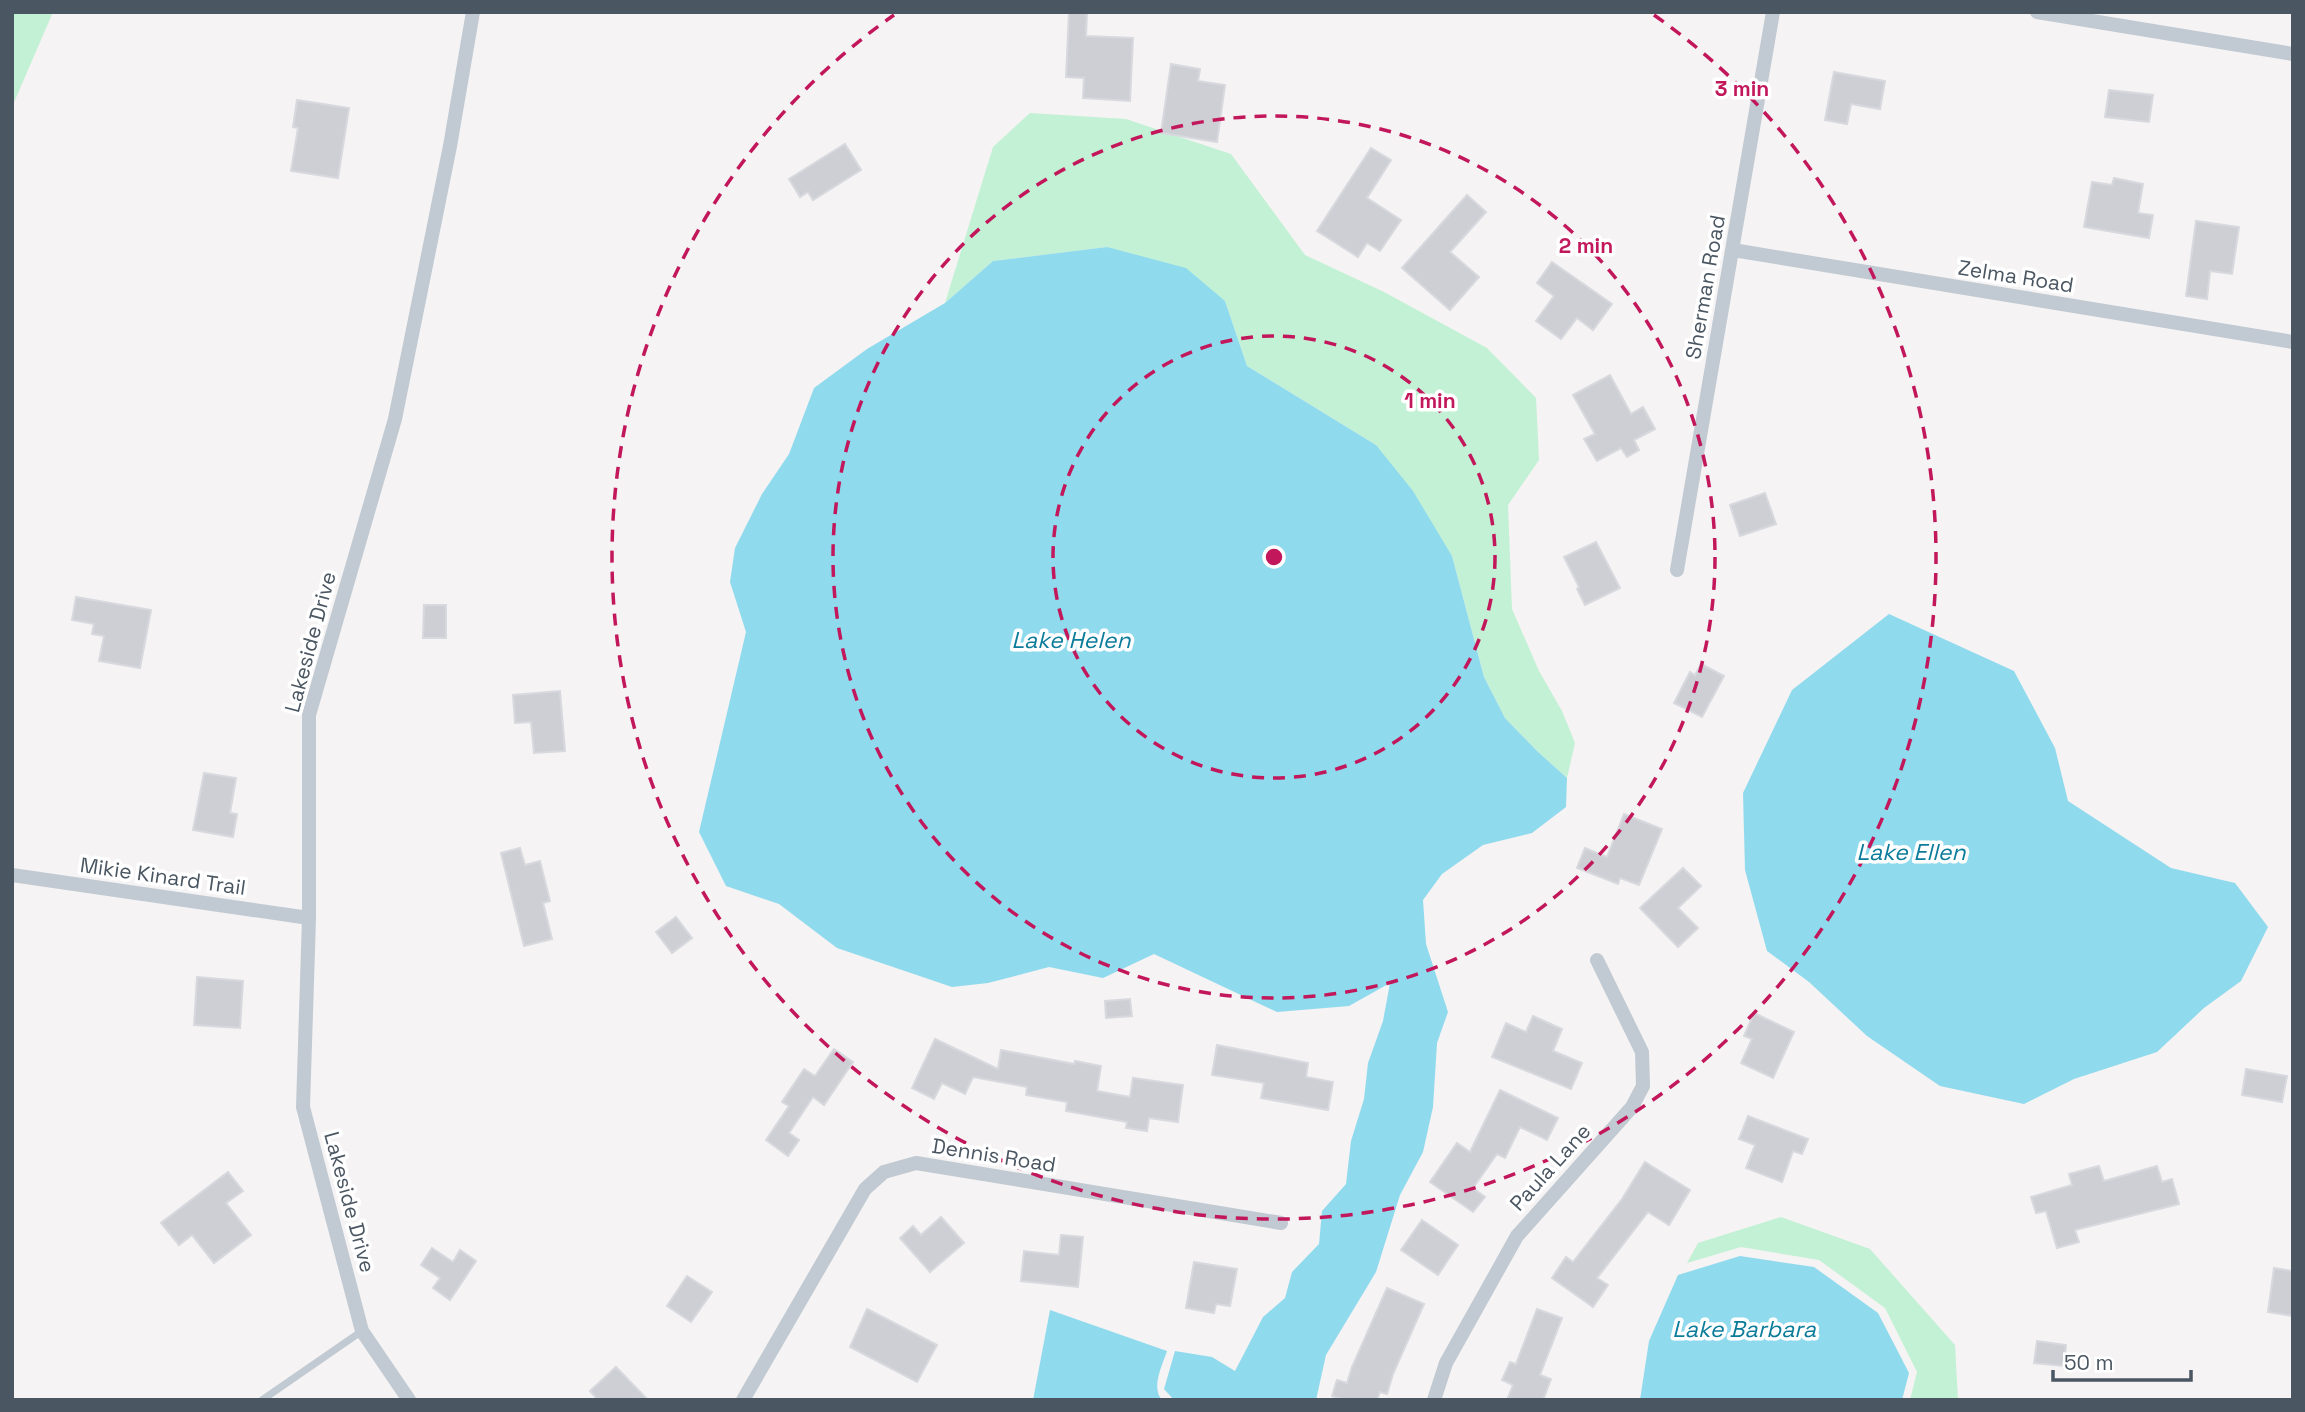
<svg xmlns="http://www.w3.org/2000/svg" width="2305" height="1412" viewBox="0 0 2305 1412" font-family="'Space Grotesk',sans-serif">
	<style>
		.green { fill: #c3f1d5 }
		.water { fill: #90daee }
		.building { fill: #cdcfd5; stroke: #d7d9de; stroke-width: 2 }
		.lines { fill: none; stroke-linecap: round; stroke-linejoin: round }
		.service { stroke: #c1cad2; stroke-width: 7 }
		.minor { stroke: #c1cad2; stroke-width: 14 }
		.ring { fill: none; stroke: #c2185b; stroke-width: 3.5; stroke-dasharray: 12 9 }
		.labels { text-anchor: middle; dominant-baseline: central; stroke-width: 7; stroke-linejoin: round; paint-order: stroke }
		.street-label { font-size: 21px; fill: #4a5661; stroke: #fff }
		.water-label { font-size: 23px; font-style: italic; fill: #0c7c9b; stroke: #fff }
		.centre { fill: #c2185b; stroke: #fff; stroke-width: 3.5 }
		.ring-label { font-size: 21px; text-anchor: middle; font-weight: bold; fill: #c2185b; stroke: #fff; stroke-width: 7; stroke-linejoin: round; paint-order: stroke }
	</style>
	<rect width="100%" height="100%" fill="#f5f3f3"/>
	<g class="green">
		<path d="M12,12H53L12,107Z"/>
		<path d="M1030,113L1126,119L1231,154L1305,255L1384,292L1487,348L1536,398L1539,460L1508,505L1512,609L1539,671L1562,711L1575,743L1567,778L1537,751L1505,718L1484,677L1452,556L1376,445L1247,366L1225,301L1107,247L993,261L945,303L993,147Z"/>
		<path d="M1781,1217L1870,1249L1955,1345L1958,1400H1910L1917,1372L1885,1308L1819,1260L1741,1247L1687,1263L1698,1243Z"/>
	</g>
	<g class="water">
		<path d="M1107,247L1186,268L1225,301L1247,366L1376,445L1413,491L1452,556L1484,677L1505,718L1537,751L1567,778L1566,807L1532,833L1483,845L1442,874L1423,900L1426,944L1448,1012L1437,1043L1433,1107L1423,1152L1400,1195L1376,1272L1326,1355L1316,1400H1174L1164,1389L1175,1351L1212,1357L1235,1371L1263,1317L1285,1298L1292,1272L1319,1244L1322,1211L1346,1184L1351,1141L1364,1099L1368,1063L1383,1021L1390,983L1349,1006L1277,1012L1154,954L1103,978L1049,967L988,983L952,987L837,948L779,904L726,886L699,832L746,632L730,582L735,548L762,494L789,454L814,388L867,349L945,303L993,261Z"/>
		<path d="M1889,614L2014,671L2055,748L2068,801L2171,868L2235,883L2268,927L2241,981L2204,1008L2157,1052L2074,1079L2024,1104L1940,1086L1867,1036L1809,982L1767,951L1745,870L1743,793L1792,690Z"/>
		<path d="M1740,1256L1814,1267L1878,1313L1909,1373L1902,1400H1640L1649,1341L1678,1275Z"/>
		<path d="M1050,1310L1167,1351C1162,1366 1151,1387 1162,1400H1033Z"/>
	</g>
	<g class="building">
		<path d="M1069,12L1087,13L1086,36L1133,38L1130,101L1083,98L1084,78L1066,77Z"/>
		<path d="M1171,64L1200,69L1198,81L1225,85L1217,142L1161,133Z"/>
		<path d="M1834,72L1885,81L1880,109L1851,104L1847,124L1825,120Z"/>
		<path d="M2109,90L2153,95L2149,122L2105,117Z"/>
		<path d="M297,100L349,108L338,178L291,171L298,128L293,127Z"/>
		<path d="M845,144L861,170L813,200L808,192L800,197L789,179Z"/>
		<path d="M1371,148L1391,160L1367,198L1401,220L1380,251L1367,243L1358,257L1317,231Z"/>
		<path d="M2114,178L2143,184L2138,213L2153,215L2149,238L2084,227L2092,182L2112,185Z"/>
		<path d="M1467,195L1486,212L1450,252L1479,277L1450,310L1402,268Z"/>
		<path d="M2196,221L2239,227L2232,274L2210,271L2207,299L2186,296Z"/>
		<path d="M1552,262L1612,304L1593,330L1577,318L1561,339L1536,321L1554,296L1537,283Z"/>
		<path d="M1610,375L1631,414L1643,407L1655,429L1634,440L1639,450L1627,457L1621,448L1597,461L1584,439L1595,434L1573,395Z"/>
		<path d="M1765,493L1776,524L1740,536L1730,505Z"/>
		<path d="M1596,542L1620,588L1585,605L1577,589L1579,587L1564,557Z"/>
		<path d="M76,597L151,610L140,668L99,661L104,636L92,634L94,624L72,620Z"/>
		<path d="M424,605H446V638H423Z"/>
		<path d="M1701,664L1724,676L1702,717L1674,703L1690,672L1695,675Z"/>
		<path d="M560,691L565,751L534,753L531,722L515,723L513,695Z"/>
		<path d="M204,773L236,778L230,813L237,814L233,837L193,830Z"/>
		<path d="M1624,814L1662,829L1639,885L1620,878L1618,884L1577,868L1585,848L1607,857Z"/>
		<path d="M520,848L525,865L540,861L550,901L543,903L552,939L524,946L501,853Z"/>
		<path d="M1683,868L1701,886L1678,908L1698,928L1678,947L1640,908Z"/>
		<path d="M676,917L692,938L672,953L656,932Z"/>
		<path d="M197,977L243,981L240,1028L194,1025Z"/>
		<path d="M1130,999L1132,1016L1106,1018L1105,1001Z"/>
		<path d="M1754,1013L1794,1032L1773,1078L1741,1063L1752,1039L1744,1036Z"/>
		<path d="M1533,1016L1562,1029L1553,1051L1582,1063L1571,1089L1492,1057L1506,1023L1526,1032Z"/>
		<path d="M935,1039L998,1069L1001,1050L1074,1064L1075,1061L1101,1066L1097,1091L1130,1097L1133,1078L1183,1085L1178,1122L1149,1118L1147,1131L1126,1128L1127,1122L1066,1111L1067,1102L1026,1095L1027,1087L973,1077L965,1094L942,1083L934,1099L912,1088Z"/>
		<path d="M1217,1045L1308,1063L1306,1077L1333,1082L1328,1110L1261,1098L1264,1083L1212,1075Z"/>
		<path d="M834,1049L853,1062L824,1105L813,1097L789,1133L799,1140L788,1156L766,1140L789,1106L782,1102L804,1069L815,1076Z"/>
		<path d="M2246,1069L2287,1076L2282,1102L2242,1095Z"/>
		<path d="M1500,1090L1558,1118L1547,1140L1520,1127L1505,1158L1497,1154L1473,1188L1485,1197L1473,1212L1430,1182L1457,1143L1470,1152Z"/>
		<path d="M1748,1116L1808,1139L1802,1154L1793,1151L1782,1182L1746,1168L1755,1145L1739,1139Z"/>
		<path d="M1645,1162L1690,1190L1669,1225L1648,1212L1597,1278L1608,1285L1593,1307L1552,1278L1566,1257L1573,1262L1622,1199Z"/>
		<path d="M2099,1166L2104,1181L2157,1166L2162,1182L2172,1179L2179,1204L2075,1230L2079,1242L2057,1248L2046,1211L2036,1213L2031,1197L2072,1185L2069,1174Z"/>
		<path d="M228,1172L243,1191L226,1203L251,1235L214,1263L192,1235L179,1245L161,1223Z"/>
		<path d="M941,1217L964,1243L930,1272L900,1238L913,1226L921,1235Z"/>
		<path d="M1422,1220L1458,1245L1438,1275L1401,1250Z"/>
		<path d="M1061,1235L1083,1237L1078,1287L1021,1281L1024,1251L1059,1255Z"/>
		<path d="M432,1248L453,1262L460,1250L476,1261L450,1300L433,1288L440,1278L421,1265Z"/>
		<path d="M1194,1262L1237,1269L1230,1306L1216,1304L1214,1313L1186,1308Z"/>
		<path d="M2274,1268L2293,1271V1316L2268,1312Z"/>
		<path d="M687,1276L712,1292L691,1322L667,1306Z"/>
		<path d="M1387,1288L1424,1304L1393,1374L1387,1394L1380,1392L1377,1400H1344L1332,1396L1337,1380L1347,1383L1352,1367Z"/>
		<path d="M867,1309L937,1345L917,1382L850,1347Z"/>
		<path d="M1537,1309L1562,1318L1540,1375L1551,1379L1543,1400H1507L1513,1385L1502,1380L1510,1362L1516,1364Z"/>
		<path d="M2037,1341L2066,1345L2064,1366L2034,1363Z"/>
		<path d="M616,1367L648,1400H598L590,1391Z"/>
	</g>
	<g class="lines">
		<path class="service" d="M262,1400L362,1331"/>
		<g class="minor">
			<path d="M2037,12L2293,54"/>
			<path d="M1733,250L2293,342"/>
			<path d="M1677,570L1773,12"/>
			<path d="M12,875L309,918"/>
			<path d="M409,1400L362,1331L303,1107L309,918V715L395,419L450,146L473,12"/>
			<path d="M743,1400L865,1189L884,1172L916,1163L1281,1223"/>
			<path d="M1434,1400L1446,1363L1517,1236L1632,1107L1643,1086L1642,1052L1597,960"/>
		</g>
	</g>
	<g class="ring">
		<circle cx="1274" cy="557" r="221"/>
		<circle cx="1274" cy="557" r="441"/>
		<path d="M1654 15A662 662 0 1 1 894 15"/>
	</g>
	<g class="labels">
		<g class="street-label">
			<text transform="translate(2016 276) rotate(9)">Zelma Road</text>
			<text transform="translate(1705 287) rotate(-80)">Sherman Road</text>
			<text transform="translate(310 642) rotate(-75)">Lakeside Drive</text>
			<text transform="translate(163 876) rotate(8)">Mikie Kinard Trail</text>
			<text transform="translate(994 1155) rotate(9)">Dennis Road</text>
			<text transform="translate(1550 1167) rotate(-48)">Paula Lane</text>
			<text transform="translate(350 1202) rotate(75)">Lakeside Drive</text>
		</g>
		<g class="water-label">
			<text x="1071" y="640">Lake Helen</text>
			<text x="1911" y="852">Lake Ellen</text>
			<text x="1744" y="1329">Lake Barbara</text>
		</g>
	</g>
	<circle cx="1274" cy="557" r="10" class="centre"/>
	<g class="ring-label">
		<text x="1742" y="96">3 min</text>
		<text x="1586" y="253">2 min</text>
		<text x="1430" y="408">1 min</text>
	</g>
	<rect width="2305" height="1412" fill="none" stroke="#4a5661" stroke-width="28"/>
	<path d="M2053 1370v10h138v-10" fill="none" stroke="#4a5661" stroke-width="3.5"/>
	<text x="2064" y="1370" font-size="21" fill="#4a5661" stroke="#ffffff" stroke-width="5" paint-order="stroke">50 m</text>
</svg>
